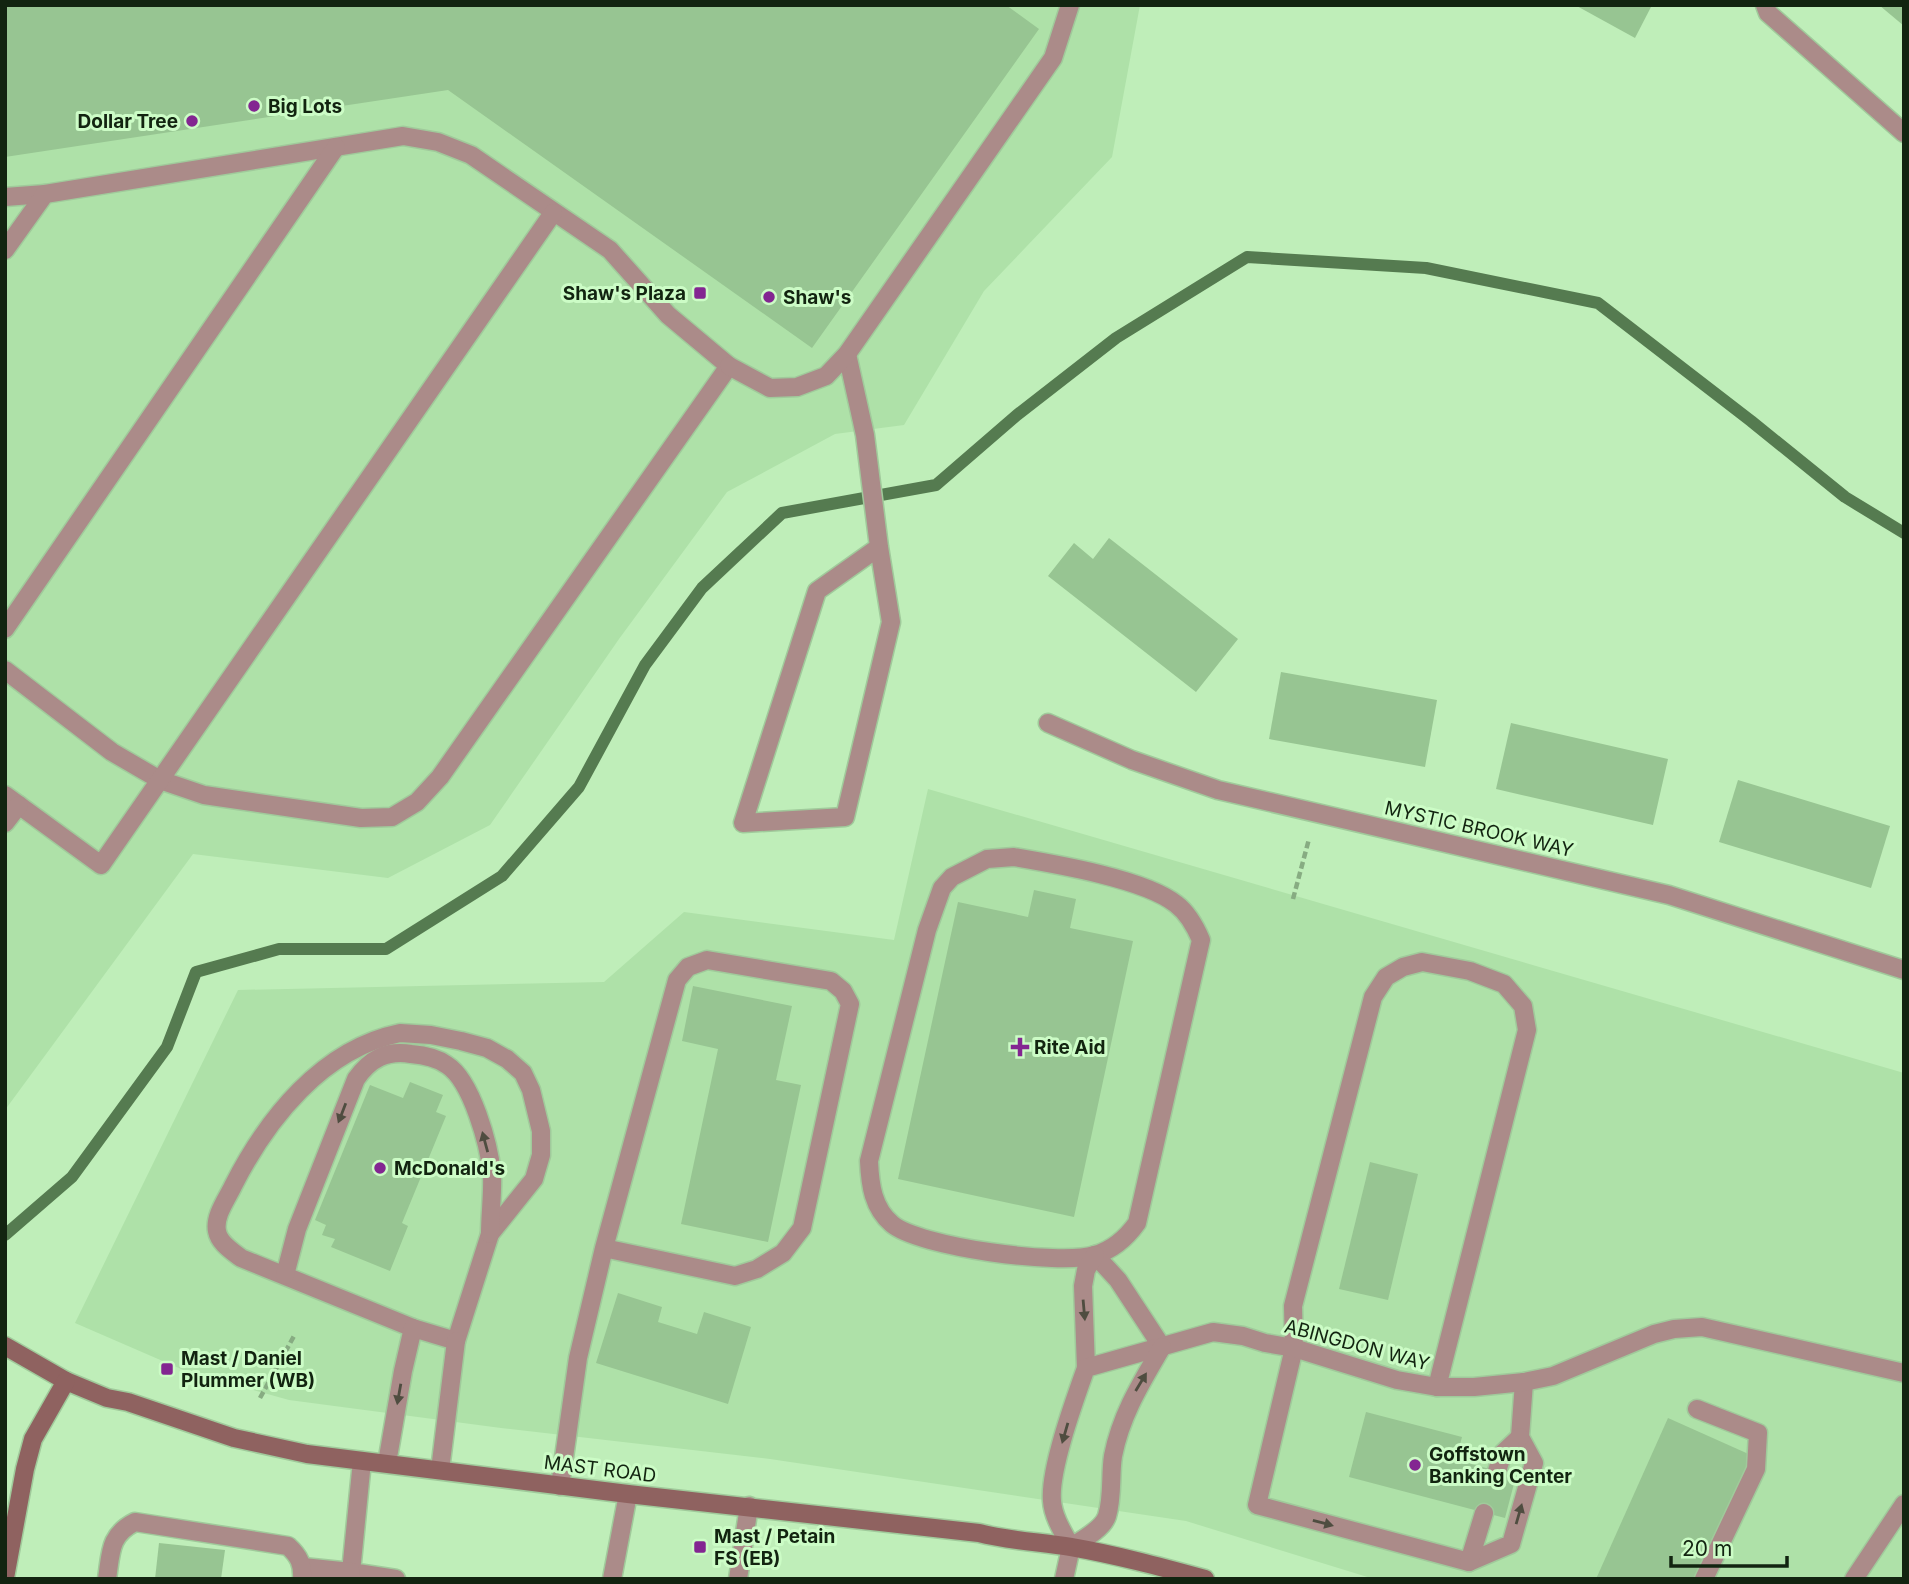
<svg xmlns="http://www.w3.org/2000/svg" width="1909" height="1584" viewBox="0 0 1909 1584" font-family="Inter,sans-serif">
	<style>
		.built { fill: #aee1a8 }
		.lines { fill: none; stroke-linecap: round; stroke-linejoin: round }
		.stream { stroke: #557b50; stroke-width: 12 }
		.building { fill: #97c592 }
		.lane-casing { stroke: #a0ca9b; stroke-width: 21 }
		.street-casing { stroke: #a0ca9b; stroke-width: 21 }
		.secondary-casing { stroke: #a0ca9b; stroke-width: 21 }
		.path { stroke: #87ac82; stroke-width: 4.5; stroke-dasharray: 7 3.5; stroke-linecap: butt }
		.lane { stroke: #ab8b89; stroke-width: 18 }
		.street { stroke: #ab8b89; stroke-width: 18 }
		.secondary { stroke: #8f6260; stroke-width: 18 }
		.oneway { fill: #4f4d40 }
		.poi-dot { fill: #832691; stroke: #ccfcc6; stroke-width: 2.5 }
		.labels { text-anchor: middle; dominant-baseline: central; stroke-width: 6; stroke-linejoin: round; paint-order: stroke }
		.poi-label { font-size: 19px; font-weight: bold; fill: #122410; stroke: #ccfcc6; text-anchor: start }
		.street-label { font-size: 19px; fill: #122410; stroke: #ccfcc6 }
	</style>
	<rect width="100%" height="100%" fill="#bfeeb9"/>
	<g class="built">
		<path d="M5,5H1140L1112,157L984,291L904,425L835,434L727,492L619,639L490,825L388,878L193,854L5,1110Z"/>
		<path d="M928,789L1904,1073V1579H1374L1186,1521L770,1459L501,1428L289,1400L188,1372L75,1323L238,990L604,982L684,912L894,940Z"/>
	</g>
	<g class="lines">
		<path class="stream" d="M5,1235L72,1177L167,1047L196,972L279,949H386L502,876L579,787L645,665L702,588L782,513L936,485L1017,415L1116,338L1247,257L1426,268L1598,303L1751,421L1845,497L1904,533"/>
	</g>
	<g class="building">
		<path d="M5,5H1006L1039,29L812,348L448,90L5,157Z"/>
		<path d="M1575,5H1652L1635,38Z"/>
		<path d="M1879,5H1904V26Z"/>
		<path d="M1109,538L1238,639L1196,692L1048,576L1074,543L1093,559Z"/>
		<path d="M1281,672L1437,700L1425,767L1269,739Z"/>
		<path d="M1511,723L1668,759L1653,825L1496,789Z"/>
		<path d="M1738,780L1890,826L1871,888L1719,842Z"/>
		<path d="M1034,890L1076,899L1070,928L1133,941L1074,1217L898,1179L958,902L1028,917Z"/>
		<path d="M693,986L792,1006L776,1080L801,1085L768,1242L681,1224L718,1049L682,1041Z"/>
		<path d="M410,1082L443,1095L436,1112L446,1116L402,1223L408,1226L390,1271L331,1247L335,1239L322,1235L326,1225L315,1220L370,1085L403,1098Z"/>
		<path d="M1370,1162L1418,1174L1388,1300L1339,1289Z"/>
		<path d="M618,1293L662,1307L658,1322L697,1334L704,1312L751,1327L728,1404L596,1363Z"/>
		<path d="M1366,1412L1462,1437L1456,1460L1516,1476L1505,1518L1349,1477Z"/>
		<path d="M1668,1418L1753,1456L1698,1579H1596Z"/>
		<path d="M159,1543L225,1550L221,1579H155Z"/>
	</g>
	<g class="lines">
		<g class="lane-casing">
			<g id="lane">
				<path d="M1765,5L1768,13L1904,133"/>
				<path d="M5,197L45,194"/>
				<path d="M5,250L45,194L403,136L438,142L471,155L610,250L668,315L729,366L440,777L417,802L392,817L361,818L204,795L160,780L112,752L5,670"/>
				<path d="M847,354L865,435L879,547L891,622L845,817L743,823L817,591L879,547"/>
				<path d="M729,366L770,388L797,387L826,376L847,354L1053,58L1070,5"/>
				<path d="M5,629L336,147"/>
				<path d="M5,795L101,865L553,213"/>
				<path d="M5,823L19,805"/>
				<path d="M1014,857C1055,864 1145,879 1176,904C1188,913 1195,926 1201,940L1137,1223C1127,1237 1112,1250 1095,1255C1060,1266 919,1247 892,1224C873,1208 870,1185 869,1161L927,930L942,888L952,877L987,859Z"/>
				<path d="M400,1033L431,1035L461,1041L487,1048L507,1059L523,1073L531,1090L541,1131V1155L534,1179L490,1234L456,1341L413,1328L241,1258C232,1251 219,1243 217,1231C214,1216 227,1199 233,1186C267,1119 322,1049 400,1033Z"/>
				<path d="M1095,1255L1118,1280L1162,1347"/>
				<path d="M285,1275L297,1229L356,1079C370,1059 386,1050 411,1054C424,1055 436,1057 447,1065C472,1081 489,1145 492,1174C493,1193 490,1214 490,1234"/>
				<path d="M1086,1368L1083,1286L1086,1270L1095,1255"/>
				<path d="M1437,1387L1527,1030L1523,1006L1504,984L1470,971L1422,962L1403,967L1386,977L1373,997L1293,1306L1294,1348L1257,1505L1469,1562L1511,1544L1534,1463L1520,1437L1524,1382"/>
				<path d="M1697,1409L1758,1433L1756,1469L1704,1579"/>
				<path d="M362,1461L351,1572L396,1579"/>
				<path d="M387,1463L403,1371L413,1328"/>
				<path d="M440,1470L456,1341"/>
				<path d="M1497,1471L1503,1453L1520,1437"/>
				<path d="M560,1486L578,1358L604,1248L677,980L688,967L707,960L831,981L843,991L850,1004L802,1228L783,1253L757,1269L735,1276L604,1248"/>
				<path d="M1469,1562L1484,1513"/>
				<path d="M303,1567L351,1572"/>
				<path d="M107,1579C111,1553 109,1535 135,1522L288,1546C299,1556 303,1564 302,1579"/>
				<path d="M738,1579L749,1506"/>
			</g>
		</g>
		<g class="street-casing">
			<g id="street">
				<path d="M1048,723L1132,760L1218,790L1669,895L1904,970"/>
				<path d="M1071,1547C1064,1534 1053,1517 1052,1501C1049,1470 1075,1399 1086,1368L1213,1332L1243,1336L1265,1343L1294,1348L1397,1380L1437,1387H1474L1524,1382L1553,1376L1654,1334L1674,1329L1702,1327L1904,1373"/>
				<path d="M1071,1547C1082,1540 1103,1529 1107,1516C1113,1497 1110,1475 1113,1456C1121,1415 1141,1383 1162,1347"/>
				<path d="M612,1579L628,1494"/>
				<path d="M1064,1579L1071,1547"/>
				<path d="M1854,1579L1904,1504"/>
			</g>
		</g>
		<g class="secondary-casing">
			<g id="secondary">
				<path d="M5,1346L66,1381L107,1398L128,1402L234,1438L307,1454L628,1494L979,1533C1010,1541 1041,1542 1071,1547C1117,1555 1161,1567 1205,1579"/>
				<path d="M5,1578L25,1469L33,1439L66,1381"/>
			</g>
		</g>
		<g class="path">
			<path d="M1293,899L1309,839"/>
			<path d="M260,1398L294,1336"/>
		</g>
		<use href="#lane" class="lane"/>
		<use href="#street" class="street"/>
		<use href="#secondary" class="secondary"/>
	</g>
	<defs><path id="oneway-solid" d="M-6-.8H1V-3.2L6.5 0L1 3.2V.8H-6Z" transform="scale(1.75)"/></defs>
	<g class="oneway">
		<use href="#oneway-solid" transform="translate(342 1113) rotate(111)"/>
		<use href="#oneway-solid" transform="translate(485 1142) rotate(-105)"/>
		<use href="#oneway-solid" transform="translate(1084 1310) rotate(85)"/>
		<use href="#oneway-solid" transform="translate(1141 1382) rotate(-59)"/>
		<use href="#oneway-solid" transform="translate(399 1394) rotate(100)"/>
		<use href="#oneway-solid" transform="translate(1065 1433) rotate(106)"/>
		<use href="#oneway-solid" transform="translate(1519 1514) rotate(-74)"/>
		<use href="#oneway-solid" transform="translate(1323 1523) rotate(15)"/>
	</g>
	<g class="poi-dot">
		<circle cx="254" cy="106" r="7"/>
		<circle cx="192" cy="121" r="7"/>
		<rect x="693" y="286" width="14" height="14" rx="3.5"/>
		<circle cx="769" cy="297" r="7"/>
		<path d="M1016.5 1036.5h7v7h7v7h-7v7h-7v-7h-7v-7h7z"/>
		<circle cx="380" cy="1168" r="7"/>
		<rect x="160" y="1362" width="14" height="14" rx="3.5"/>
		<circle cx="1415" cy="1465" r="7"/>
		<rect x="693" y="1540" width="14" height="14" rx="3.5"/>
	</g>
	<g class="labels">
		<g class="poi-label">
			<text x="268" y="106">Big Lots</text>
			<text x="178" y="121" text-anchor="end">Dollar Tree</text>
			<text x="686" y="293" text-anchor="end">Shaw's Plaza</text>
			<text x="783" y="297">Shaw's</text>
			<text x="1034" y="1047">Rite Aid</text>
			<text x="394" y="1168">McDonald's</text>
			<text x="181" y="1358">Mast / Daniel<tspan x="181" dy="22">Plummer (WB)</tspan></text>
			<text x="1429" y="1454">Goffstown<tspan x="1429" dy="22">Banking Center</tspan></text>
			<text x="714" y="1536">Mast / Petain<tspan x="714" dy="22">FS (EB)</tspan></text>
		</g>
		<g class="street-label">
			<text transform="translate(1479 829) rotate(13)">MYSTIC BROOK WAY</text>
			<text transform="translate(1357 1345) rotate(15)">ABINGDON WAY</text>
			<text transform="translate(600 1469) rotate(7)">MAST ROAD</text>
		</g>
	</g>
	<rect width="1909" height="1584" fill="none" stroke="#122410" stroke-width="14"/>
	<path d="M1671 1556v10h116v-10" fill="none" stroke="#122410" stroke-width="3.5"/>
	<text x="1682" y="1556" font-size="21" fill="#122410" stroke="#ccfcc6" stroke-width="5" paint-order="stroke">20 m</text>
</svg>
